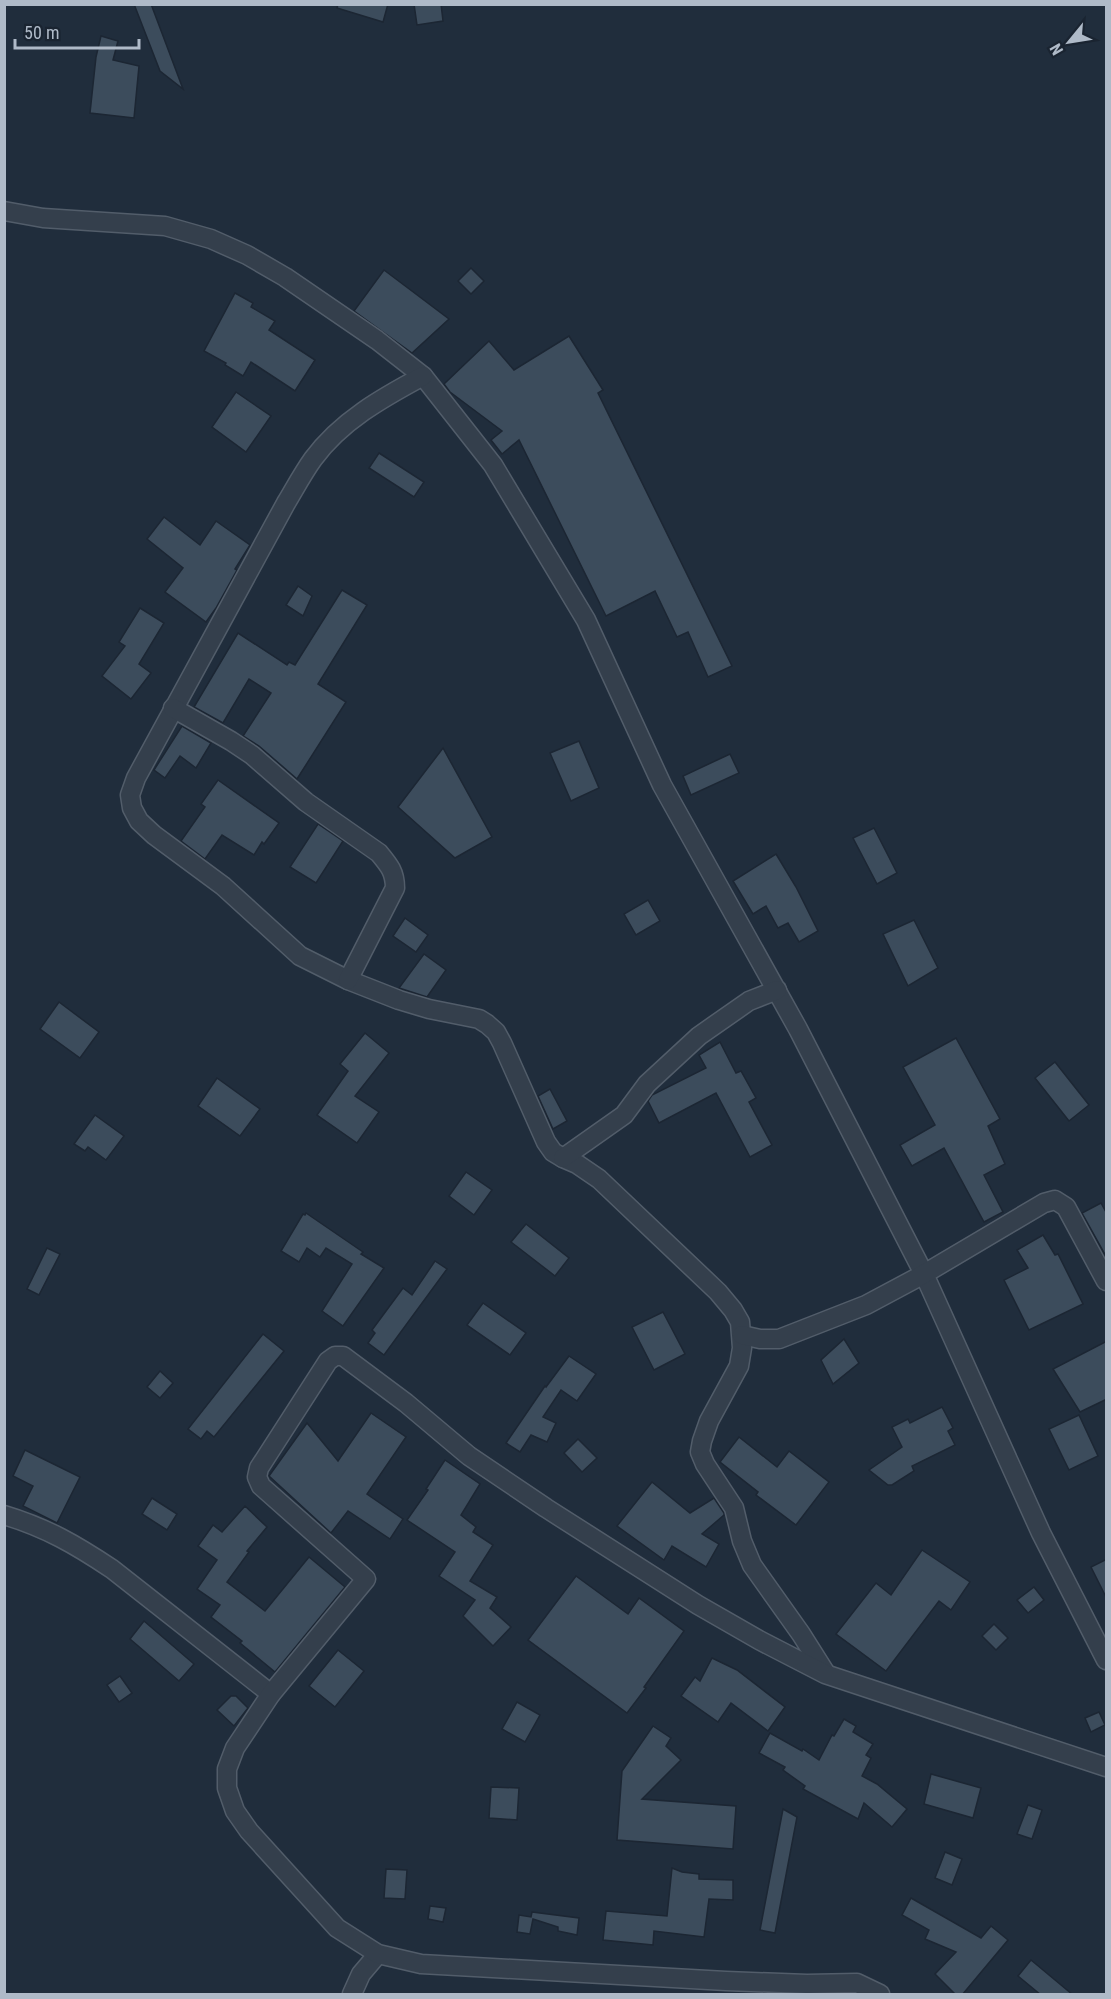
<svg xmlns="http://www.w3.org/2000/svg" width="1111" height="1999" viewBox="0 0 1111 1999" font-family="'Roboto Condensed',sans-serif">
	<style>
		.building { fill: #3c4c5c; stroke: #1c2633; stroke-width: 1.5 }
		.lines { fill: none; stroke-linecap: round; stroke-linejoin: round }
		.minor-casing { stroke: #525d6a; stroke-width: 21 }
		.minor { stroke: #343f4c; stroke-width: 18 }
	</style>
	<rect width="100%" height="100%" fill="#202d3c"/>
	<g class="building">
		<path d="M134,4H151L183,89L160,71Z"/>
		<path d="M338,4H388L383,22L337,8Z"/>
		<path d="M414,4H441L443,21L417,25Z"/>
		<path d="M101,36L118,41L113,60L139,66L134,118L90,113L96,57Z"/>
		<path d="M471,268L484,281L471,294L458,281Z"/>
		<path d="M384,270L449,319L412,353L354,311Z"/>
		<path d="M235,293L253,303L251,307L275,321L269,330L315,360L295,391L251,362L243,376L225,365L226,363L204,351Z"/>
		<path d="M569,336L603,390L598,393L732,666L708,677L688,632L677,637L655,591L606,616L519,440L502,454L491,440L502,431L450,392L444,384L489,341L514,370Z"/>
		<path d="M236,392L271,416L246,452L212,427Z"/>
		<path d="M379,453L424,482L414,497L369,468Z"/>
		<path d="M164,517L200,545L216,521L250,545L235,569L237,570L216,608L206,622L165,592L183,568L147,539Z"/>
		<path d="M298,586L312,596L303,616L286,605Z"/>
		<path d="M342,590L367,605L318,684L346,702L297,779L259,746L243,736L271,693L249,679L223,723L194,707L238,633L287,665L289,662L295,665Z"/>
		<path d="M140,608L164,623L139,664L151,673L131,699L102,676L125,646L119,642Z"/>
		<path d="M182,726L211,743L196,768L180,756L165,778L154,770Z"/>
		<path d="M579,741L599,788L571,801L550,753Z"/>
		<path d="M443,748L492,837L455,858L398,807Z"/>
		<path d="M730,754L739,773L691,795L683,776Z"/>
		<path d="M218,780L279,823L264,844L262,842L254,855L222,835L205,859L181,841L205,807L201,804Z"/>
		<path d="M318,824L343,841L316,883L290,867Z"/>
		<path d="M874,828L897,873L877,884L853,838Z"/>
		<path d="M776,854L796,887L818,931L799,942L788,923L778,928L766,906L753,914L733,881Z"/>
		<path d="M648,900L660,921L636,935L624,914Z"/>
		<path d="M405,918L428,935L416,952L393,936Z"/>
		<path d="M914,920L938,968L908,986L883,934Z"/>
		<path d="M424,954L446,970L427,997L399,988Z"/>
		<path d="M59,1002L99,1032L80,1058L40,1029Z"/>
		<path d="M365,1033L389,1053L355,1096L379,1112L357,1143L317,1115L348,1071L340,1064Z"/>
		<path d="M956,1038L1000,1119L988,1126L1005,1164L984,1175L1003,1212L984,1222L944,1148L912,1166L900,1145L935,1125L903,1067Z"/>
		<path d="M720,1042L736,1073L741,1071L756,1098L749,1102L772,1145L750,1157L716,1093L659,1123L648,1101L652,1095L706,1068L699,1055Z"/>
		<path d="M1055,1062L1089,1105L1069,1121L1035,1078Z"/>
		<path d="M217,1078L260,1109L240,1136L198,1106Z"/>
		<path d="M550,1089L567,1121L553,1129L538,1096Z"/>
		<path d="M95,1115L124,1136L106,1160L88,1147L85,1151L74,1144Z"/>
		<path d="M466,1172L492,1190L474,1215L449,1196Z"/>
		<path d="M1101,1203L1107,1214V1258L1082,1213Z"/>
		<path d="M306,1213L363,1252L361,1254L384,1268L343,1326L322,1311L352,1264L326,1248L320,1257L307,1248L299,1262L281,1251L303,1214L305,1215Z"/>
		<path d="M526,1224L569,1258L555,1276L511,1242Z"/>
		<path d="M1043,1235L1055,1255L1058,1254L1083,1304L1029,1330L1004,1280L1028,1268L1017,1250Z"/>
		<path d="M47,1248L60,1254L39,1295L27,1289Z"/>
		<path d="M435,1261L447,1269L384,1355L368,1343L375,1333L372,1330L403,1288L412,1295Z"/>
		<path d="M483,1303L526,1333L510,1355L467,1325Z"/>
		<path d="M663,1312L685,1354L654,1370L632,1327Z"/>
		<path d="M263,1334L284,1351L214,1437L207,1431L201,1439L188,1429Z"/>
		<path d="M844,1339L859,1363L833,1384L821,1360Z"/>
		<path d="M1107,1341V1399L1080,1412L1053,1369Z"/>
		<path d="M569,1356L596,1374L577,1401L561,1390L543,1417L556,1423L547,1442L531,1435L520,1452L506,1443L545,1386L546,1387Z"/>
		<path d="M160,1371L173,1383L160,1398L147,1387Z"/>
		<path d="M942,1407L953,1428L948,1431L955,1445L912,1466L914,1471L892,1485H888L869,1470L902,1447L892,1427L908,1419L910,1423Z"/>
		<path d="M371,1413L406,1437L367,1494L403,1519L390,1539L348,1511L331,1533L269,1476L307,1423L338,1461Z"/>
		<path d="M1079,1415L1098,1456L1069,1470L1049,1429Z"/>
		<path d="M739,1437L777,1467L789,1451L829,1482L796,1525L756,1495L758,1492L720,1462Z"/>
		<path d="M578,1439L597,1458L582,1472L564,1453Z"/>
		<path d="M25,1450L80,1477L57,1523L23,1506L33,1486L13,1476Z"/>
		<path d="M445,1460L480,1484L461,1515L476,1527L473,1532L493,1545L470,1581L497,1597L490,1608L511,1627L493,1646L463,1616L475,1600L439,1576L455,1552L407,1520L428,1490L426,1489Z"/>
		<path d="M652,1482L690,1513L714,1498L724,1513V1515L702,1534L719,1544L706,1567L672,1546L664,1560L617,1526Z"/>
		<path d="M152,1498L177,1514L167,1530L142,1514Z"/>
		<path d="M245,1506L267,1527L247,1551L249,1552L227,1582L265,1611L309,1557L345,1587L275,1672L240,1643L242,1641L211,1617L220,1605L197,1589L217,1560L198,1546L213,1525L222,1532Z"/>
		<path d="M922,1550L970,1582L951,1610L939,1601L886,1671L836,1634L876,1583L891,1595Z"/>
		<path d="M1107,1559V1599L1091,1567Z"/>
		<path d="M576,1576L628,1614L639,1598L684,1631L644,1687L646,1688L627,1713L528,1640Z"/>
		<path d="M1034,1587L1044,1600L1028,1613L1017,1600Z"/>
		<path d="M144,1621L194,1664L179,1681L130,1639Z"/>
		<path d="M994,1624L1008,1638L996,1650L982,1636Z"/>
		<path d="M338,1650L364,1671L335,1707L309,1686Z"/>
		<path d="M712,1658L737,1670L785,1707L768,1731L731,1703L718,1722L681,1696L695,1677L700,1681Z"/>
		<path d="M120,1676L132,1693L119,1702L107,1685Z"/>
		<path d="M231,1696H236L248,1708L234,1726L217,1710Z"/>
		<path d="M517,1702L540,1715L525,1742L502,1729Z"/>
		<path d="M1099,1712L1105,1725L1091,1732L1085,1718Z"/>
		<path d="M844,1719L856,1726L853,1732L873,1744L866,1755L871,1758L862,1776L877,1784L907,1809L892,1827L864,1803L858,1819L803,1789L805,1786L783,1770L785,1767L759,1753L770,1733L802,1751L803,1749L819,1760L832,1735L834,1736Z"/>
		<path d="M653,1726L671,1738L666,1746L681,1760L642,1799L736,1806L733,1849L617,1840L622,1771Z"/>
		<path d="M931,1774L981,1788L973,1818L924,1804Z"/>
		<path d="M491,1787L519,1788L517,1820L489,1818Z"/>
		<path d="M1028,1805L1042,1810L1032,1839L1017,1834Z"/>
		<path d="M783,1809L797,1817L775,1933L760,1930Z"/>
		<path d="M945,1852L962,1859L952,1885L935,1878Z"/>
		<path d="M672,1868L682,1872L699,1874V1879L733,1880V1900L709,1899L704,1937L654,1931L653,1945L603,1940L606,1911L667,1916Z"/>
		<path d="M386,1869L407,1870L405,1899L384,1898Z"/>
		<path d="M911,1898L981,1938L991,1926L1008,1940L962,1995H956L935,1974L956,1952L925,1939L929,1930L902,1915Z"/>
		<path d="M430,1906L446,1908L443,1922L428,1919Z"/>
		<path d="M532,1912L579,1918L577,1935L558,1931V1927L533,1919L530,1934L517,1932L519,1915L531,1917Z"/>
		<path d="M1031,1960L1073,1995H1041L1018,1976Z"/>
	</g>
	<g class="lines">
		<g class="minor-casing">
			<g id="minor">
				<path d="M4,211L43,218L165,226L211,239L247,255L285,277L377,340L423,376L493,465L586,620L662,785L798,1029L924,1274L1041,1533L1106,1660"/>
				<path d="M423,376C382,398 341,421 313,459C303,473 295,488 286,503L136,778L130,795L132,808L139,821L154,835L223,886L300,956L348,980L399,1000L429,1009L479,1019L487,1024L496,1032L502,1043L546,1142L553,1152L563,1158L577,1164L599,1179L718,1292L733,1310L740,1322L742,1348L739,1366L709,1421L702,1441L700,1452L705,1464L734,1508L742,1541L752,1565L801,1634L825,1672"/>
				<path d="M173,708L231,741L252,755L306,802L379,853C389,865 395,872 395,888L348,980"/>
				<path d="M563,1158L624,1115L647,1084L699,1036L749,1001L777,990"/>
				<path d="M742,1335L760,1339H779L866,1305L924,1274L1044,1203L1055,1200L1066,1207L1106,1281"/>
				<path d="M4,1515C47,1528 76,1545 112,1569L271,1694"/>
				<path d="M352,1994L361,1974L378,1954"/>
				<path d="M880,1994L857,1983L807,1984L726,1981L421,1964L378,1954L337,1928L249,1831L235,1811L227,1788V1769L235,1748L271,1694L366,1579L261,1486L257,1477L259,1468L328,1361L335,1356H343L406,1403L469,1456L546,1508L698,1605L759,1640L825,1674L1106,1767"/>
			</g>
		</g>
		<use href="#minor" class="minor"/>
	</g>
	<rect width="1111" height="1999" fill="none" stroke="#afbac8" stroke-width="12"/>
	<g transform="translate(1069 42) rotate(240)" stroke="#1a2431" stroke-width="4.5" paint-order="stroke">
	<path d="M0-4.5L10 22L0 15L-10 22Z" fill="#afbac8"/>
	<text y="-9" font-size="16" font-weight="bold" text-anchor="middle" fill="#afbac8">N</text>
	</g>
	<path d="M15 39v9h124v-9" fill="none" stroke="#afbac8" stroke-width="3"/>
	<text x="24" y="39" font-size="18" fill="#afbac8" stroke="#1a2431" stroke-width="4.5" paint-order="stroke">50 m</text>
</svg>
